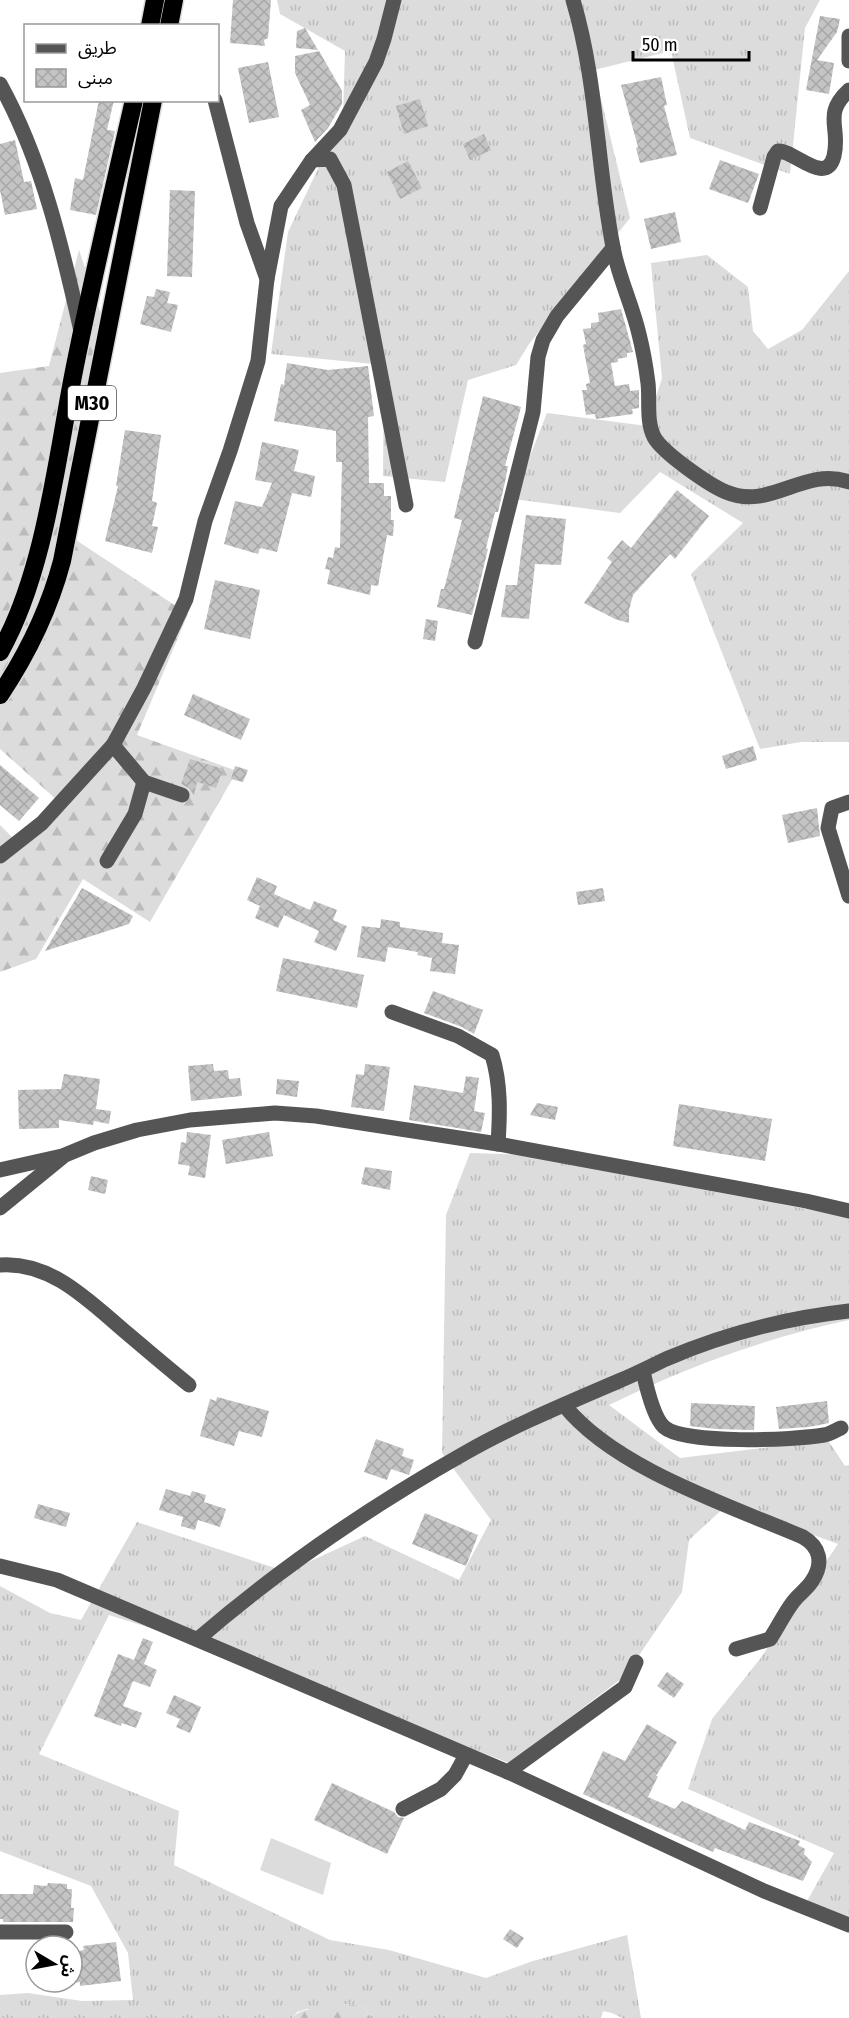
<svg xmlns="http://www.w3.org/2000/svg" width="849" height="2018" viewBox="0 0 849 2018" font-family="'Fira Sans Condensed','Noto Sans Arabic',sans-serif">
	<style>
		.grass { fill: url(#grass-tufts) }
		.forest { fill: url(#forest-firs) }
		.pitch { fill: #dcdcdc }
		.building { fill: url(#building-cross-hatch) }
		.lines { fill: none; stroke-linecap: round; stroke-linejoin: round }
		.highway-casing { stroke: #dbdbdb; stroke-width: 21 }
		.minor { stroke: #555; stroke-width: 15 }
		.highway { stroke: #000; stroke-width: 18 }
		.labels { text-anchor: middle; dominant-baseline: central; stroke-width: 6; stroke-linejoin: round; paint-order: stroke }
		.shield { fill: #fff; stroke: #4c4c4c; stroke-width: 1.5 }
		.shield-label { font-size: 20px; font-weight: bold; fill: #000 }
	</style>
	<defs>
		<pattern id="grass-tufts" width="24" height="20" patternUnits="userSpaceOnUse" patternTransform="scale(1.5)"><rect width="24" height="20" fill="#dcdcdc"/><path d="M3 7l-1-3M5 7V3M7 7l1-3M15 17l-1-3M17 17v-4M19 17l1-3" fill="none" stroke="#bbb"/></pattern>
		<pattern id="forest-firs" width="22" height="20" patternUnits="userSpaceOnUse" patternTransform="scale(1.5)"><rect width="22" height="20" fill="#dcdcdc"/><path d="M5 1l3.5 6h-7zM16 11l3.5 6h-7z" fill="#bbb"/></pattern>
		<pattern id="building-cross-hatch" width="8" height="8" patternUnits="userSpaceOnUse" patternTransform="scale(1.5)"><rect width="8" height="8" fill="#c4c4c4"/><path d="M0 0l8 8M0 8l8-8" fill="none" stroke="#a7a7a7"/></pattern>
	</defs>
	<rect width="100%" height="100%" fill="#fff"/>
	<g class="grass">
		<path d="M277,0H820L805,28L790,174L690,138L671,51L594,70L630,218L529,344L516,365L468,380L445,482L383,476L384,365L271,354L288,232L343,116L345,51L280,14Z"/>
		<path d="M707,255L748,287L753,331L768,349L802,330L849,271V742H801L760,749L691,574L743,523L660,472L620,513L513,499L547,413L647,426L662,378L651,263Z"/>
		<path d="M470,1153L569,1156L631,1176L849,1217V1320C765,1338 686,1367 609,1405L680,1458L828,1440L845,1466L849,1465V1926L806,1903L834,1853L688,1789L712,1719L760,1659L838,1544L728,1504L689,1540L682,1592L625,1676L509,1763L217,1649L109,1615L39,1754L179,1811L174,1865L330,1940L389,1950L486,1978L533,1961L627,1935L641,2018H622L612,2013L603,2011L601,2018H371L363,2006L346,2004L326,2009H307L297,2012L292,2018H0V1995L28,1993L82,2001L133,2000L128,1953L91,1886L0,1851V1586L50,1613L81,1620L137,1522L287,1572L365,1536L459,1580L491,1520L442,1453L446,1215Z"/>
	</g>
	<g class="forest">
		<path d="M79,250L102,317L76,540L188,614L137,735L237,771L150,922L83,879L36,959L0,972V825L18,843L58,801L0,749V373L49,366Z"/>
		<path d="M346,2004L363,2006L371,2018H292C302,2006 330,2008 346,2004Z"/>
	</g>
	<path class="pitch" d="M271,1838L331,1863L323,1895L260,1870Z"/>
	<g class="building">
		<path d="M233,0H271L268,38L264,40L265,46L230,43Z"/>
		<path d="M820,16L840,19L837,32L817,60L834,63L829,94L806,90Z"/>
		<path d="M305,28L318,50L296,48L297,31Z"/>
		<path d="M319,51L342,91V104L328,128L315,142L301,110L310,105L295,73V56Z"/>
		<path d="M268,62L279,117L249,123L238,68Z"/>
		<path d="M661,77L667,105L664,106L677,155L640,163L636,148L638,147L621,85Z"/>
		<path d="M420,99L428,126L404,134L396,106Z"/>
		<path d="M99,100H114L107,130L115,131L96,215L70,210L75,178L83,180Z"/>
		<path d="M484,134L491,150L470,160L463,144Z"/>
		<path d="M15,140L24,182L31,181L37,209L5,215L0,190V144Z"/>
		<path d="M720,160L759,174L748,203L709,189Z"/>
		<path d="M408,161L422,188L400,199L387,172Z"/>
		<path d="M170,190L195,191L192,277L167,276Z"/>
		<path d="M675,212L681,242L651,249L644,219Z"/>
		<path d="M156,289L170,292L167,303L178,305L171,332L140,324L147,296L154,297Z"/>
		<path d="M621,309L633,352L627,353V357L618,359V362L611,363L615,386L629,384L630,391L639,390V408L632,409L633,414L596,419L595,414L586,415L582,390H587L586,384L590,383L583,345L586,344L583,329L591,328V323L599,322L598,313Z"/>
		<path d="M287,363L328,370L368,366L374,416L368,417L369,483H384V496H391V520H394L393,536L387,535L378,586L371,585L370,595L327,584L330,570L325,569L328,557L333,558L335,547L340,548L342,462H336V431L274,421L281,384L284,385Z"/>
		<path d="M483,396L521,407L505,466H508L505,482L498,512H495L486,548L488,549L472,615L437,607L441,589H444L462,520L454,518Z"/>
		<path d="M125,430L161,435L152,501L157,503L152,526L158,527L152,553L105,541L118,486H116Z"/>
		<path d="M262,442L299,450L294,471L315,476L311,497L292,493L277,552L260,548L258,554L224,544L235,501L262,507L272,483L255,480Z"/>
		<path d="M677,490L709,516L675,559L670,554L633,595L629,610V623L615,619L584,603L612,562L607,558L622,540L631,548Z"/>
		<path d="M526,515L566,519L561,565L535,564L529,619L501,617L506,585H517Z"/>
		<path d="M215,580L260,590L250,639L204,629Z"/>
		<path d="M426,619L438,621L435,641L423,639Z"/>
		<path d="M193,694L250,719L241,740L184,715Z"/>
		<path d="M753,746L757,760L726,769L722,756Z"/>
		<path d="M190,759L223,769L216,788L197,782L194,795L189,788L181,784Z"/>
		<path d="M0,765L39,798L19,821L0,805Z"/>
		<path d="M235,766L248,770L243,782L231,779Z"/>
		<path d="M817,808L820,836L788,843L782,815Z"/>
		<path d="M257,877L277,886L274,894L310,910L314,901L337,910L333,920L347,926L336,951L314,942L319,931L284,915L278,928L255,918L260,906L247,900Z"/>
		<path d="M82,888L133,916L129,924L45,951Z"/>
		<path d="M603,888L605,901L578,905L576,892Z"/>
		<path d="M381,919L400,922V927L443,933L442,943L459,945L455,974L430,971L432,958L417,955L418,952L388,947L385,962L357,957L362,926L380,928Z"/>
		<path d="M283,958L364,975L357,1008L276,991Z"/>
		<path d="M433,991L483,1010L474,1034L462,1027L424,1013Z"/>
		<path d="M213,1064L214,1071L228,1070L229,1079L240,1078L242,1096L191,1101L188,1066Z"/>
		<path d="M365,1064L390,1067L384,1111L351,1107L356,1074L364,1075Z"/>
		<path d="M64,1074L100,1079L96,1109L111,1111L109,1124L94,1121L93,1125L59,1120V1128L19,1129L18,1090L61,1089Z"/>
		<path d="M466,1076L479,1078L474,1111L485,1113L481,1132L409,1120L414,1085L463,1093Z"/>
		<path d="M277,1079L299,1081L297,1097L276,1094Z"/>
		<path d="M537,1103L558,1107L555,1120L530,1115Z"/>
		<path d="M679,1104L772,1119L765,1161L673,1146Z"/>
		<path d="M187,1132L211,1135L205,1178L188,1175L190,1166L178,1164L181,1142L186,1143Z"/>
		<path d="M269,1132L273,1156L226,1164L222,1140Z"/>
		<path d="M365,1167L392,1171L390,1190L361,1184Z"/>
		<path d="M91,1176L108,1180L105,1194L88,1190Z"/>
		<path d="M217,1397L269,1411L262,1437L239,1431L234,1446L200,1436L210,1399L216,1401Z"/>
		<path d="M827,1401L829,1423L809,1427L779,1429L776,1407Z"/>
		<path d="M691,1403L755,1406L754,1430L716,1429L690,1426Z"/>
		<path d="M376,1439L404,1449L402,1456L414,1460L409,1475L391,1469L387,1480L364,1472Z"/>
		<path d="M166,1489L190,1496L192,1491L206,1495L204,1502L226,1509L220,1527L198,1520L195,1530L181,1526L183,1517L159,1510Z"/>
		<path d="M38,1504L70,1513L66,1527L34,1518Z"/>
		<path d="M425,1513L478,1535L466,1566L412,1544Z"/>
		<path d="M143,1638L153,1642L144,1664L157,1670L150,1687L133,1681L123,1706L142,1713L136,1728L122,1723L121,1726L94,1716L118,1654L134,1660Z"/>
		<path d="M667,1672L684,1684L674,1698L657,1686Z"/>
		<path d="M174,1695L201,1707L190,1733L176,1727L180,1719L166,1713Z"/>
		<path d="M647,1724L677,1742L656,1776H658L648,1797L675,1809L682,1801L745,1830L749,1822L800,1841L798,1845L805,1849L804,1854L812,1862L803,1881L715,1848L713,1852L583,1794L603,1751L625,1761Z"/>
		<path d="M332,1783L394,1812L398,1817L404,1818L387,1854L314,1820Z"/>
		<path d="M48,1883L67,1884V1889H72L71,1908H74L73,1922H3V1919H0V1894H33L34,1885L47,1886Z"/>
		<path d="M510,1929L524,1938L517,1948L503,1939Z"/>
		<path d="M116,1942L121,1981L80,1986V1982L72,1983V1967L75,1966L74,1952L84,1950L83,1946Z"/>
	</g>
	<g class="lines">
		<g class="highway-casing">
			<g id="highway">
				<path d="M150,26L155,0"/>
				<path d="M169,26L174,0"/>
				<path d="M0,652C44,574 56,464 73,376C91,284 113,192 134,100"/>
				<path d="M0,695C28,653 49,610 62,561L153,100"/>
			</g>
		</g>
		<g class="minor">
			<path d="M573,0C597,80 597,165 613,247C618,276 632,304 639,334C643,350 646,367 648,383C650,400 646,421 654,437C663,453 709,485 726,492C771,511 804,466 849,482"/>
			<path d="M849,36V61"/>
			<path d="M0,84C42,160 62,246 81,331"/>
			<path d="M312,160L330,159L344,185L406,505"/>
			<path d="M760,208L774,157L778,151C794,150 826,187 834,156C841,127 822,115 849,90"/>
			<path d="M267,279L281,206L312,160L340,130L376,62L384,39L394,0"/>
			<path d="M475,642L533,412L538,357L543,340L557,316L613,248"/>
			<path d="M113,745L144,782L182,795"/>
			<path d="M849,802L832,808L828,828L849,896"/>
			<path d="M0,856L42,823L113,745L144,688L186,599L205,521L230,451L258,361L267,279L247,223L215,100"/>
			<path d="M107,861L135,814L144,782"/>
			<path d="M392,1012L458,1036L492,1055C501,1084 500,1114 498,1144"/>
			<path d="M0,1170L62,1156"/>
			<path d="M0,1208L65,1155L94,1143L137,1130L190,1120L275,1113L316,1116L498,1144L806,1201L849,1211"/>
			<path d="M0,1265C52,1261 91,1303 128,1334C148,1351 168,1368 189,1385"/>
			<path d="M643,1371C646,1385 653,1417 664,1427C684,1445 795,1440 824,1435C830,1434 836,1430 841,1428"/>
			<path d="M564,1405C614,1468 728,1505 803,1537C820,1547 824,1563 812,1581C807,1589 798,1595 793,1602C784,1614 778,1627 770,1639L736,1649"/>
			<path d="M0,1566L57,1580L508,1772L764,1891L849,1925"/>
			<path d="M198,1639C279,1569 371,1506 465,1453C514,1425 568,1403 621,1380C636,1374 651,1366 666,1359C724,1334 787,1318 849,1311"/>
			<path d="M508,1772L625,1687L636,1662"/>
			<path d="M403,1809L441,1789L455,1775L466,1755"/>
			<path d="M0,1932H66"/>
		</g>
		<use href="#highway" class="highway"/>
	</g>
	<g class="labels">
		<rect class="shield" x="68" y="386" width="48" height="34" rx="4.5"/>
		<g class="shield-label">
			<text x="92" y="403">M30</text>
		</g>
	</g>
	<rect x="24" y="24" width="195" height="78" fill="#ffffff" stroke="#999999" stroke-width="1.5"/>
	<rect x="36" y="44" width="30" height="9" fill="#555555" stroke="#999999" stroke-width="1.5"/>
	<text x="78" y="54" font-size="18" fill="#000000">طريق</text>
	<rect x="36" y="69" width="30" height="18" fill="url(#building-cross-hatch)" stroke="#999999" stroke-width="1.5"/>
	<text x="78" y="84" font-size="18" fill="#000000">مبنى</text>
	<g transform="translate(54 1964) rotate(100)"><circle r="28" fill="#ffffff" stroke="#999999" stroke-width="1.5"/>
	<path d="M0-4.5L10 22L0 15L-10 22Z" fill="#000000"/>
	<text y="-9" font-size="16" font-weight="bold" text-anchor="middle" fill="#000000">ش</text>
	</g>
	<path d="M633 51v9h116v-9" fill="none" stroke="#000000" stroke-width="3"/>
	<text x="642" y="51" font-size="18" fill="#000000" stroke="#ffffff" stroke-width="4.5" paint-order="stroke">50 m</text>
</svg>
